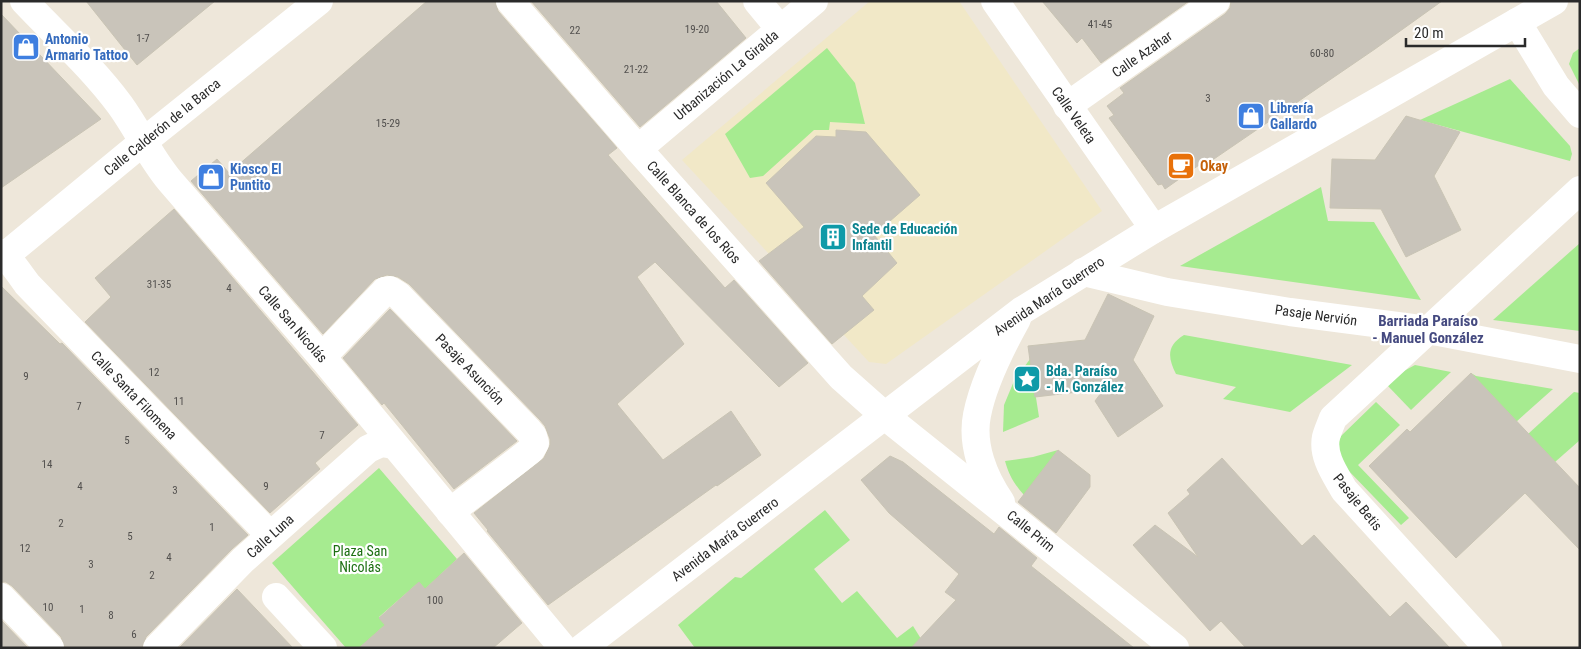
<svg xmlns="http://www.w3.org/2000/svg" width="1581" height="649" viewBox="0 0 1581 649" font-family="'Roboto Condensed',sans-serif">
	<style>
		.education { fill: #f1e8c7 }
		.green { fill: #a6eb90 }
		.building { fill: #c9c4ba; stroke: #c9c4b4 }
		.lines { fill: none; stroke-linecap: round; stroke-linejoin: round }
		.pedestrian { stroke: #fff; stroke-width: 28 }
		.minor { stroke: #fff; stroke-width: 28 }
		.tertiary { stroke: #fff; stroke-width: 28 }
		.secondary { stroke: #fff; stroke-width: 28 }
		.labels { text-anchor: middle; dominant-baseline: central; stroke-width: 4.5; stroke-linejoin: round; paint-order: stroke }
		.number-label { font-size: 11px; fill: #52504e }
		.shop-label { font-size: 14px; font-weight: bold; fill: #366cbe; stroke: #fff; text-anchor: start }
		.street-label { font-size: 14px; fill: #2a2a2a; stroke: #fff }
		.food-label { font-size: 14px; font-weight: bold; fill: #c56008; stroke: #fff; text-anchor: start }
		.culture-label { font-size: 14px; font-weight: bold; fill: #0d838f; stroke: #fff; text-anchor: start }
		.park-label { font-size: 14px; fill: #1c6f12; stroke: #fff }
		.neighbourhood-label { font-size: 15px; font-weight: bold; fill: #454a80; stroke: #fff }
	</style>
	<rect width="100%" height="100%" fill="#eee7da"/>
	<path class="education" d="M870,1H959L1102,211L886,364L869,362L682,160Z"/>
	<g class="green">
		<path d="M827,48L855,83L865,124L830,122L829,130H814L763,176L750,178L725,134Z"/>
		<path d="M1580,48V86L1569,64L1573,53Z"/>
		<path d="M1510,79L1570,146L1572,154L1570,161L1420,120Z"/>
		<path d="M1321,187L1328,221L1374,222L1421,300L1180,266Z"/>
		<path d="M1580,243V331L1493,320Z"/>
		<path d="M1184,335L1352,365L1290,412L1223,399L1236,387L1176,374C1168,358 1166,346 1184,335Z"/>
		<path d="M1030,359L1039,417L1003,432L1004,405L1014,381Z"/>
		<path d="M1415,365L1451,372L1411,410L1387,385L1400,373Z"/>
		<path d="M1471,373L1476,376L1553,389L1516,422Z"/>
		<path d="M1574,392L1580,393V440L1555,462L1528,434Z"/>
		<path d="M1376,402L1400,425L1358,465L1409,518L1401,525L1345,467L1337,447L1341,436Z"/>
		<path d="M1058,450L1024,495C1014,484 1009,475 1005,461L1033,457Z"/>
		<path d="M379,468L457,559L425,589L419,582L379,617L385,625L359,648H346L272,563Z"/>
		<path d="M825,510L850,540L814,569L842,603L857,591L897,638L913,626L923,642L925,648H695L678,625L735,577L741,578Z"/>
	</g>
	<g class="building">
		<path d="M86,1H215L137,65Z"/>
		<path d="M427,1H495L498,11L617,148L608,155L725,288L734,280L808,363L779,387L655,262L637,277L684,344L617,404L663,460L731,411L761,455L717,486L716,485L548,605L487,531L488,530L474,513L544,458L550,445V439L545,426L540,420L409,284L398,277L387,275L375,279L323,334L191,181L217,159L229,173Z"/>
		<path d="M531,1H716L746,38L640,127Z"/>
		<path d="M1042,1H1189L1101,63L1082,38L1077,43Z"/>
		<path d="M1231,1H1442L1375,49L1211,161L1209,158L1165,189L1162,184L1158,185L1109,118L1114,115L1107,106L1124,93L1120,88L1225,14L1230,8Z"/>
		<path d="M1,14L101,119L1,188Z"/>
		<path d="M1406,116L1460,132L1434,176L1461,230L1406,257L1381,209L1330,208L1332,159L1375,160Z"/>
		<path d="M836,130L866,132L920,195L874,235L897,263L862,296L874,310L832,344L759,261L804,227L766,183L816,136L836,137Z"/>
		<path d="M174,209L358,425L315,463L320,469L270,513L85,322L111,297L95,278Z"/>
		<path d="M1,286L60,344L62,343L248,535L232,549L146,637L142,648H65L61,637L12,586L6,582H1Z"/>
		<path d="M1108,294L1154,316L1133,360L1163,406L1118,437L1095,401L1104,389L1035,397L1028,346L1085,340Z"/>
		<path d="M390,309L517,441L454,489L384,403L382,405L343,358Z"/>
		<path d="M1471,373L1580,488V550L1525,493L1456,558L1369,466L1407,429L1410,432Z"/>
		<path d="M1058,450L1090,475V487L1056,533L1018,502Z"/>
		<path d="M890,456L903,462L994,534L999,527L1037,558L1031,566L1134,648H911L956,600L945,592L959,574L889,513L861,480Z"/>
		<path d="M1222,458L1302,546L1314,535L1390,617L1406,602L1450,648H1246L1221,621L1210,631L1133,545L1155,525L1198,557L1168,513L1190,494L1187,490Z"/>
		<path d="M464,553L522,623L493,648H359L385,625L379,618L419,582L425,589Z"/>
		<path d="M237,589L293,648H179Z"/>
		<path d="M1,620L28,648H1Z"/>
	</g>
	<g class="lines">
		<g class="pedestrian">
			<path d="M385,291L390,290L398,295L528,430L533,436L535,443L531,450L517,461L450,512"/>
			<path d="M276,597L323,648"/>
		</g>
		<g class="minor">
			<path d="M24,1C56,35 92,67 120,105C138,130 150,157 170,181L322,357L563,648"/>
			<path d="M757,1L780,29"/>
			<path d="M995,1L1154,229"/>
			<path d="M1517,22L1556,86L1580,114"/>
			<path d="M1067,106L1216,1"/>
			<path d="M638,149L814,1"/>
			<path d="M1,253C7,255 22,277 27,284L270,535"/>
			<path d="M6,255L143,142L319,1"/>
			<path d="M1083,272L1167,292L1290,312L1428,330L1580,359"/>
			<path d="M322,357L385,291"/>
			<path d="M157,648L243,560L368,449L381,443L394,445"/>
			<path d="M1488,648L1344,490C1335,474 1322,456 1326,437C1328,430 1331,424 1333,418L1580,190"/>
		</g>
		<path class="tertiary" d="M1,597L50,648"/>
		<g class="secondary">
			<path d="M510,1L638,149L841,377L885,416L1175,648"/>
			<path d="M1001,502C984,478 971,445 977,415C983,384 1002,346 1017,319"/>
			<path d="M582,648L1021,311L1154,229L1554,1"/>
		</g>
	</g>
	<defs>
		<g id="shop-square" transform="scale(1.4375)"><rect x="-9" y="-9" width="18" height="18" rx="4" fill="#3f7fe0" stroke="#fff"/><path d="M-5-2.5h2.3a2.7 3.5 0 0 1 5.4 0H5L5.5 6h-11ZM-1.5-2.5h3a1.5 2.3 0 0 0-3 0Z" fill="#fff"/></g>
		<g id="cafe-square" transform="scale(1.4375)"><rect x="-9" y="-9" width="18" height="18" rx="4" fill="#e8710a" stroke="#fff"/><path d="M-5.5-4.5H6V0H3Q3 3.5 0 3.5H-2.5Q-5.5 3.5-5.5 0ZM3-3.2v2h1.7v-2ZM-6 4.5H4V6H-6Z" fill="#fff"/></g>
		<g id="building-square" transform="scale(1.4375)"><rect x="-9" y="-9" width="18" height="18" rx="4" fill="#0f9aa8" stroke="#fff"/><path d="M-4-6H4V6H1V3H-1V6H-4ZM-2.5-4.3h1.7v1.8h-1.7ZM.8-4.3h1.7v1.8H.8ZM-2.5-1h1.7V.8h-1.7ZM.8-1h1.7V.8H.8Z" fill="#fff"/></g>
		<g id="sight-square" transform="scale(1.4375)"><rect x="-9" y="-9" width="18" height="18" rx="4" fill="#0f9aa8" stroke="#fff"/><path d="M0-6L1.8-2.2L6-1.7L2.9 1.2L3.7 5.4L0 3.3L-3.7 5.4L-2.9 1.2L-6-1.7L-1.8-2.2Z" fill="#fff"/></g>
	</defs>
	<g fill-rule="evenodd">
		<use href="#shop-square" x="26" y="47"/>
		<use href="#shop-square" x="1251" y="116"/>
		<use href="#cafe-square" x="1181" y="166"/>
		<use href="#shop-square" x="211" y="177"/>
		<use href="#building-square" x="833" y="237"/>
		<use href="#sight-square" x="1027" y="379"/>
	</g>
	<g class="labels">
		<g class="number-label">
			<text x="1100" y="24">41-45</text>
			<text x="697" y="29">19-20</text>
			<text x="575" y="30">22</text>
			<text x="143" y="38">1-7</text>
			<text x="1322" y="53">60-80</text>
			<text x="636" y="69">21-22</text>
			<text x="1208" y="98">3</text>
			<text x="388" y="123">15-29</text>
			<text x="159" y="284">31-35</text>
			<text x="229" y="288">4</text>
			<text x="154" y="372">12</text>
			<text x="26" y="376">9</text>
			<text x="179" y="401">11</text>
			<text x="79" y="406">7</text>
			<text x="322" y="435">7</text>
			<text x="127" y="440">5</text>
			<text x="47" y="464">14</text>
			<text x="80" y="486">4</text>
			<text x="266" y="486">9</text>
			<text x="175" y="490">3</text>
			<text x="61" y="523">2</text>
			<text x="212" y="527">1</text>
			<text x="130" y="536">5</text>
			<text x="25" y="548">12</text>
			<text x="169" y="557">4</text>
			<text x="91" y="564">3</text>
			<text x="152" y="575">2</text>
			<text x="435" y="600">100</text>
			<text x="48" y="607">10</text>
			<text x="82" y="609">1</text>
			<text x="111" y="615">8</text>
			<text x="134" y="634">6</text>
		</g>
		<g class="shop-label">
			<text x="45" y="39">Antonio<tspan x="45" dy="16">Armario Tattoo</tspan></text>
			<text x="1270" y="108">Librería<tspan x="1270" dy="16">Gallardo</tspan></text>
			<text x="230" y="169">Kiosco El<tspan x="230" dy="16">Puntito</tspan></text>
		</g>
		<g class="street-label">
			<text transform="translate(1142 54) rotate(-35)">Calle Azahar</text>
			<text transform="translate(726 75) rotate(-40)">Urbanización La Giralda</text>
			<text transform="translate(1074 115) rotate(55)">Calle Veleta</text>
			<text transform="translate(162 127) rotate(-39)">Calle Calderón de la Barca</text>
			<text transform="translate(694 212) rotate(48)">Calle Blanca de los Ríos</text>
			<text transform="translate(1049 296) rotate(-34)">Avenida María Guerrero</text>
			<text transform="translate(1316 315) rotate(8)">Pasaje Nervión</text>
			<text transform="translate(293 324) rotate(49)">Calle San Nicolás</text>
			<text transform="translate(470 369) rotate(46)">Pasaje Asunción</text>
			<text transform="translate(134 395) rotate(46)">Calle Santa Filomena</text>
			<text transform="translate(1358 502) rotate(51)">Pasaje Betis</text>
			<text transform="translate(1031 531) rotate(39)">Calle Prim</text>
			<text transform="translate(270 536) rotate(-42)">Calle Luna</text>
			<text transform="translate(725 539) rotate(-37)">Avenida María Guerrero</text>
		</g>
		<g class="food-label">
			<text x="1200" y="166">Okay</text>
		</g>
		<g class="culture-label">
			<text x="852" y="229">Sede de Educación<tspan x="852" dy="16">Infantil</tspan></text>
			<text x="1046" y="371">Bda. Paraíso<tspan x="1046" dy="16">- M. González</tspan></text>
		</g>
		<g class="park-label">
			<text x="360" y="551">Plaza San<tspan x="360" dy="16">Nicolás</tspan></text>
		</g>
		<g class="neighbourhood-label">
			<text x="1428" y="321">Barriada Paraíso<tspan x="1428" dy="17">- Manuel González</tspan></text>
		</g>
	</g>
	<rect width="1581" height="649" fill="none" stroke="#2a2a2a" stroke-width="5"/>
	<path d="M1406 38v8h119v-8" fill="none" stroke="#2a2a2a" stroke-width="2.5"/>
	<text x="1414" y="38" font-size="15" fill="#2a2a2a" stroke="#ffffff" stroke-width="4" paint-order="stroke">20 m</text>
</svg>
